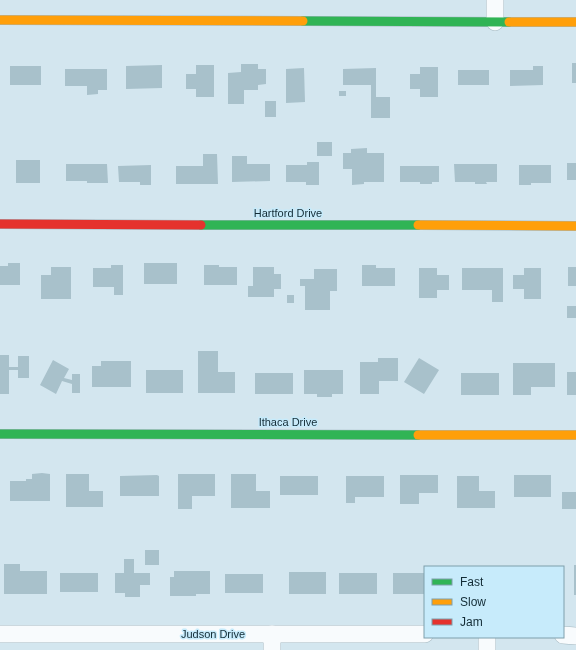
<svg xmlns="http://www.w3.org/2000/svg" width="576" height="650" viewBox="0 0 576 650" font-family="Arial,sans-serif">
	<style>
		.building { fill: #a8c1cb }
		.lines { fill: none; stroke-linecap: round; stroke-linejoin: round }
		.street-casing { stroke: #a1b5be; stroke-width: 18 }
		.fast-casing { stroke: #a1b5be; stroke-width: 10 }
		.slow-casing { stroke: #a1b5be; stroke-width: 10 }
		.jam-casing { stroke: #a1b5be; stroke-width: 10 }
		.street { stroke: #f8fbfd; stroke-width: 17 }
		.fast { stroke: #30b455; stroke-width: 9 }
		.slow { stroke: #ff9f0a; stroke-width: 9 }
		.jam { stroke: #e5322d; stroke-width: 9 }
		.labels { text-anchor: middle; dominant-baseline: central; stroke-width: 3; stroke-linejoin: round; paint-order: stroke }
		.street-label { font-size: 11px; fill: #132c36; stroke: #c7ebfb }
	</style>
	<rect width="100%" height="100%" fill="#d3e6ef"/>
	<g class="building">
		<rect x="572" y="63" width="4" height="20"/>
		<path d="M241,64H258V69H266V84L258,85V90H244V104H228V73L241,72Z"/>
		<path d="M162,65V88L126,89V66Z"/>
		<path d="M196,65H214V97H196V89H186V74H196Z"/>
		<rect x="10" y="66" width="31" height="19"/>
		<path d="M533,66H543V85L510,86V70H533Z"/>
		<path d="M420,67H438V97H420V89H410V74H420Z"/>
		<path d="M304,68L305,102L286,103V69Z"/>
		<path d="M376,68V97H390V118H371V85H343V69Z"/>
		<path d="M65,69H107V90H98V94L87,95V86H65Z"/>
		<rect x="458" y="70" width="31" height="15"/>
		<rect x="339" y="91" width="7" height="5"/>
		<rect x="265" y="101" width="11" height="16"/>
		<rect x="317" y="142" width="15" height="14"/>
		<path d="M367,148V153H384V182H364V184L352,185V169H343V153H351V149Z"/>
		<path d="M203,154H217L218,184H176V166H203Z"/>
		<path d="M232,156H247V164H270V181L232,182Z"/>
		<rect x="16" y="160" width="24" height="23"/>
		<path d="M307,162H319V185H306V182H286V165H307Z"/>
		<rect x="567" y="163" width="9" height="17"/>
		<path d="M66,164H107L108,183H87V181H66Z"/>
		<path d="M454,164H497V182H486L487,184H475V182H455Z"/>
		<path d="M151,165V185H140V182H119L118,166Z"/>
		<path d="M519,165H551V183H531V185H519Z"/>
		<path d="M400,166H439V182H432V184H420V182H400Z"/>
		<path d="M8,263H20V285H0V266H8Z"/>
		<rect x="144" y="263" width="33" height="21"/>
		<path d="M111,265H123V295H114V287H93V268H111Z"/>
		<path d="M204,265H219V267H237V285H204Z"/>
		<path d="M362,265H376V268H395V286H362Z"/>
		<path d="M51,267H71V299H41V275H51Z"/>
		<path d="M253,267H274V274H281V289H274V297H248V286H253Z"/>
		<rect x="568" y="267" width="8" height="19"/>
		<path d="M419,268H437V275H449V290H437V298H419Z"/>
		<path d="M462,268H503V302H492V290H462Z"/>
		<path d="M524,268H541V299H524V289H513V275H524Z"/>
		<path d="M314,269H337V291H330V310H305V286H300V279H314Z"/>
		<rect x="287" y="295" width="7" height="8"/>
		<rect x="567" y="306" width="9" height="12"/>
		<path d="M198,351H218V372H235V393H198Z"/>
		<path d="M0,355H9V367H18V356H29V378H18V370H9V394H0Z"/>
		<path d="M378,358H398V381H379V394H360V362H378Z"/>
		<path d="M419,358L439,370L424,394L404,382Z"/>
		<path d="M53,360L69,369L64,378L72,380V374H80V393H72V384L62,381L56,394L40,385Z"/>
		<path d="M101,361H131V387H92V366H101Z"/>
		<path d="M513,363H555V387H531V395H513Z"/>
		<rect x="146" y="370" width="37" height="23"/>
		<path d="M304,370H343V394H332V397H317V394H304Z"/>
		<rect x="567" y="372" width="9" height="23"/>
		<rect x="255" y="373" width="38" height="21"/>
		<rect x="461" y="373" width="38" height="22"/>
		<path d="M42,473L50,474V501H10V481H26V479H32V474Z"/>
		<path d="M66,474H89V491H103V507H66Z"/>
		<path d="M178,474H215V496H192V509H178Z"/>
		<path d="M231,474H256V491H270V508H231Z"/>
		<path d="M157,475L159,476V496H120V476Z"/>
		<path d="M400,475H438V493H419V504H400Z"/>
		<rect x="514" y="475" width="37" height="22"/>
		<rect x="280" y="476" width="38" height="19"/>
		<path d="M346,476H384V497H355V503H346Z"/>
		<path d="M457,476H479V491H495V508H457Z"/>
		<rect x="562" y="492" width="14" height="17"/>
		<rect x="145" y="550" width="14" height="15"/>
		<path d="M124,559H134V573H150V585H140V597H125V593H115V573H124Z"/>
		<path d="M4,564H20V571H47V594H4Z"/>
		<rect x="574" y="565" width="2" height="30"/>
		<path d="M174,571H210V594H196V596H170V577H174Z"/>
		<rect x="289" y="572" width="37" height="22"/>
		<rect x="60" y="573" width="38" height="19"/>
		<rect x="339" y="573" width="38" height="21"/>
		<rect x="393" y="573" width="32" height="21"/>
		<rect x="225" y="574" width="38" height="19"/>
	</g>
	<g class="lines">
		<g class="street-casing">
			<g id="street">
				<path d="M495,0V22"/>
				<path d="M0,634H425"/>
				<path d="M272,634V650"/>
				<path d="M563,635L576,636"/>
				<path d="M487,637V650"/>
			</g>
		</g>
		<g class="fast-casing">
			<g id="fast">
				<path d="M303,21L509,22"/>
				<path d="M201,225H418"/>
				<path d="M0,434L418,435"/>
			</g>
		</g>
		<g class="slow-casing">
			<g id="slow">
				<path d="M0,20L303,21"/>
				<path d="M509,22H576"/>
				<path d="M418,225L576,226"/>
				<path d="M418,435H576"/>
			</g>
		</g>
		<g class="jam-casing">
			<path id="jam" d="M0,224L201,225"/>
		</g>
		<use href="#street" class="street"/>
		<use href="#fast" class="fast"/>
		<use href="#slow" class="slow"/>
		<use href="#jam" class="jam"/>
	</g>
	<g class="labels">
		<g class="street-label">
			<text x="288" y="213">Hartford Drive</text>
			<text x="288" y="422">Ithaca Drive</text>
			<text x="213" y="634">Judson Drive</text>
		</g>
	</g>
	<rect x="424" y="566" width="140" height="72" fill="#c7ebfb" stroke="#7f9fac"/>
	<rect x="432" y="579" width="20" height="6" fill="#30b455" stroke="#7f9fac"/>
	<text x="460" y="586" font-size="12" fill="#132c36">Fast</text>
	<rect x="432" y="599" width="20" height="6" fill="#ff9f0a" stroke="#7f9fac"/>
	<text x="460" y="606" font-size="12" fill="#132c36">Slow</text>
	<rect x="432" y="619" width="20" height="6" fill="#e5322d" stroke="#7f9fac"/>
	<text x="460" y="626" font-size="12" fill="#132c36">Jam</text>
</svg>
